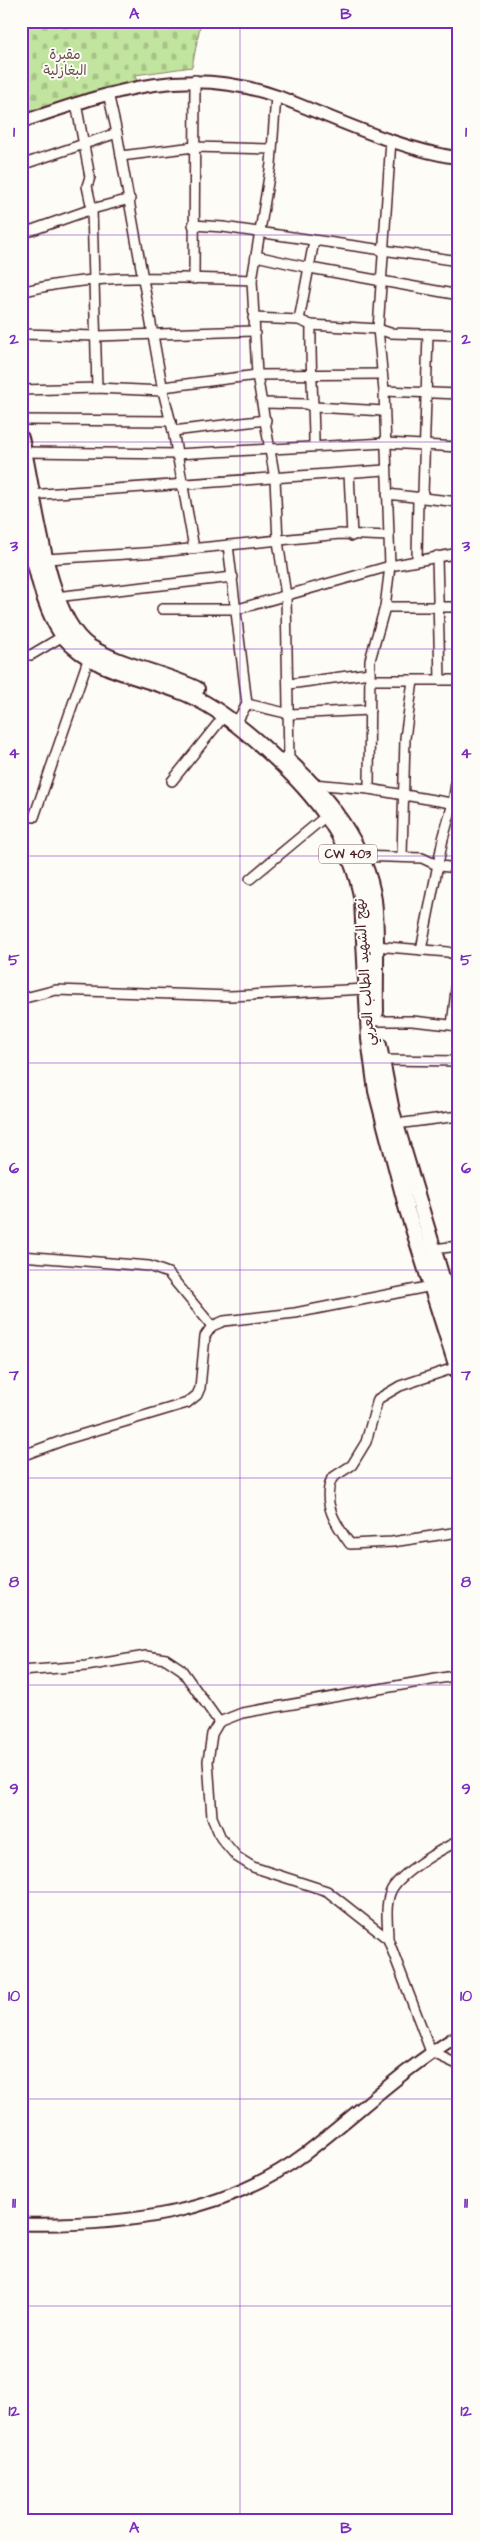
<svg xmlns="http://www.w3.org/2000/svg" width="480" height="2541" viewBox="0 0 480 2541" font-family="'Architects Daughter','Playpen Sans Arabic',sans-serif">
	<style>
		.cemetery { fill: url(#cemetery-stones); stroke: #868264 }
		.lines { fill: none; stroke-linecap: round; stroke-linejoin: round }
		.minor-casing { stroke: #4a1f2b; stroke-width: 12 }
		.tertiary-casing { stroke: #4a1f2b; stroke-width: 15 }
		.primary-casing { stroke: #4a1f2b; stroke-width: 18 }
		.minor { stroke: #fdfcf7; stroke-width: 9 }
		.tertiary { stroke: #fdfcf7; stroke-width: 11 }
		.primary { stroke: #fdfcf7; stroke-width: 14 }
		.grid { fill: none; stroke: #7b2cbf; stroke-width: 1; stroke-opacity: 0.55 }
		.labels { text-anchor: middle; dominant-baseline: central; stroke-width: 4; stroke-linejoin: round; paint-order: stroke }
		.shield { fill: #fdfcf7; stroke: #806168; stroke-width: 1 }
		.shield-label { font-size: 12px; font-weight: bold; fill: #4a1f2b }
		.park-label { font-size: 14px; fill: #685048; stroke: #fdfcf7 }
		.street-label { font-size: 14px; fill: #4a1f2b; stroke: #fdfcf7 }
		.neatline { fill: none; stroke: #7b2cbf; stroke-width: 2 }
		.grid-label { font-size: 16px; text-anchor: middle; font-weight: bold; fill: #7b2cbf }
	</style>
	<defs>
		<pattern id="cemetery-stones" width="16" height="16" patternUnits="userSpaceOnUse" patternTransform="scale(1.25)"><rect width="16" height="16" fill="#c1e49e"/><path d="M2 7V4a2 2 0 0 1 4 0v3zM10 15v-3a2 2 0 0 1 4 0v3z" fill="#a7c388"/></pattern>
	</defs>
	<rect width="100%" height="100%" fill="#fdfcf7"/>
	<filter id="ink" filterUnits="userSpaceOnUse"><feTurbulence type="fractalNoise" baseFrequency=".02" numOctaves="2"/><feDisplacementMap in="SourceGraphic" scale="10" xChannelSelector="R" yChannelSelector="G"/><feConvolveMatrix kernelMatrix="1 2 1 2 8 2 1 2 1" color-interpolation-filters="sRGB"/></filter>
	<g filter="url(#ink)">
		<path class="cemetery" d="M21,21H201L192,67L135,75L137,82L21,119Z"/>
		<g class="lines">
			<g class="minor-casing">
				<g id="minor">
					<path d="M108,93L117,133L163,391L173,431L194,548"/>
					<path d="M276,96L271,164L252,280L257,375L275,479L278,541L286,596L289,761"/>
					<path d="M76,103L90,177L87,186L92,209L97,388"/>
					<path d="M121,156L194,147L272,149"/>
					<path d="M21,165L117,133"/>
					<path d="M193,225L223,227L459,261"/>
					<path d="M21,234L92,209L130,199"/>
					<path d="M256,256L310,268L459,295"/>
					<path d="M194,279L195,80"/>
					<path d="M21,292C97,272 175,278 252,280"/>
					<path d="M253,318L299,320L311,325L378,329L390,333L459,335"/>
					<path d="M299,320L314,241"/>
					<path d="M311,325C310,366 314,405 314,445"/>
					<path d="M21,334L97,336L253,331"/>
					<path d="M163,387L257,375L382,374"/>
					<path d="M21,390L97,388L163,391"/>
					<path d="M384,391L459,394"/>
					<path d="M263,403L306,404L314,407L384,411"/>
					<path d="M21,420L171,421"/>
					<path d="M173,431L266,420"/>
					<path d="M25,452L176,454L386,443L459,447"/>
					<path d="M349,473L352,536"/>
					<path d="M387,494L459,502"/>
					<path d="M29,495L385,470"/>
					<path d="M228,545L247,704"/>
					<path d="M437,556L440,680"/>
					<path d="M46,559L159,552L340,534L389,536"/>
					<path d="M417,560L418,498L423,494L428,334"/>
					<path d="M21,562L35,560"/>
					<path d="M55,597L233,577"/>
					<path d="M385,607H459"/>
					<path d="M162,609H238L390,566L459,553"/>
					<path d="M21,655H31L63,636"/>
					<path d="M370,680H459"/>
					<path d="M289,684L370,673"/>
					<path d="M239,718L247,704L290,714L370,710"/>
					<path d="M172,781L224,716"/>
					<path d="M313,784L369,789L457,804"/>
					<path d="M369,789L370,660L385,607L390,566L384,391L378,329L391,140"/>
					<path d="M34,817L89,657"/>
					<path d="M356,856L422,858L439,866L459,868"/>
					<path d="M402,857L405,738L413,681"/>
					<path d="M250,879L326,816"/>
					<path d="M375,946L448,952L459,956"/>
					<path d="M421,950L443,839L453,803L459,764"/>
					<path d="M21,999L56,990L231,996L366,989"/>
					<path d="M376,1021H412L459,1026"/>
					<path d="M452,1025L459,965"/>
					<path d="M381,1060L459,1061"/>
					<path d="M396,1124L459,1116"/>
					<path d="M433,1249L459,1246"/>
					<path d="M21,1256L149,1266L168,1273L212,1326"/>
					<path d="M457,1367L400,1386L378,1399L366,1442L352,1465L332,1478C321,1502 336,1525 350,1544L392,1542L459,1532"/>
					<path d="M21,1456L67,1439L187,1403L197,1395L200,1388L205,1336L212,1326L224,1321L295,1313L432,1286"/>
					<path d="M21,1671L86,1666L146,1656L166,1659L181,1669L219,1722"/>
					<path d="M459,1675L242,1713L219,1722L212,1734L208,1761L212,1817L221,1838L237,1857L253,1867L327,1891L388,1939L431,2052L459,2065"/>
					<path d="M388,1939C388,1924 384,1903 392,1889C402,1872 441,1849 459,1841"/>
				</g>
			</g>
			<g class="tertiary-casing">
				<g id="tertiary">
					<path d="M21,122C110,92 186,63 279,97C337,119 397,149 459,158"/>
					<path d="M21,2224C121,2226 224,2215 306,2153C357,2114 404,2068 459,2035"/>
				</g>
			</g>
			<g class="primary-casing">
				<g id="primary">
					<path d="M21,438C35,491 44,617 90,647C123,667 162,672 197,689"/>
					<path d="M21,477C27,521 36,602 64,637C94,673 149,677 189,695C234,715 303,779 330,821C346,845 357,872 362,901L369,1039L376,1091L407,1210L459,1374"/>
					<path d="M286,759C326,794 366,846 374,900C378,936 375,975 376,1012"/>
					<path d="M379,1045L392,1111L459,1334"/>
				</g>
			</g>
			<use href="#minor" class="minor"/>
			<use href="#tertiary" class="tertiary"/>
			<use href="#primary" class="primary"/>
		</g>
	</g>
	<path class="grid" d="M240,21V2520M21,235H459M21,442H459M21,649H459M21,856H459M21,1063H459M21,1270H459M21,1478H459M21,1685H459M21,1892H459M21,2099H459M21,2306H459"/>
	<g class="labels">
		<rect class="shield" x="319" y="844.5" width="58" height="19" rx="4"/>
		<g class="shield-label">
			<text x="348" y="854">CW 403</text>
		</g>
		<g class="park-label">
			<text x="65" y="55">مقبرة<tspan x="65" dy="16">البغازلية</tspan></text>
		</g>
		<g class="street-label">
			<text transform="translate(365 972) rotate(-94)">نهج الشهيد الطالب العربي</text>
		</g>
	</g>
	<rect width="480" height="2541" fill="none" stroke="#fdfcf7" stroke-width="55"/>
	<rect x="28" y="28" width="424" height="2486" class="neatline"/>
	<g class="grid-label">
		<text x="134" y="19">A</text>
		<text x="346" y="19">B</text>
		<text x="14" y="137">1</text>
		<text x="466" y="137">1</text>
		<text x="14" y="344">2</text>
		<text x="466" y="344">2</text>
		<text x="14" y="551">3</text>
		<text x="466" y="551">3</text>
		<text x="14" y="758">4</text>
		<text x="466" y="758">4</text>
		<text x="14" y="965">5</text>
		<text x="466" y="965">5</text>
		<text x="14" y="1173">6</text>
		<text x="466" y="1173">6</text>
		<text x="14" y="1380">7</text>
		<text x="466" y="1380">7</text>
		<text x="14" y="1587">8</text>
		<text x="466" y="1587">8</text>
		<text x="14" y="1794">9</text>
		<text x="466" y="1794">9</text>
		<text x="14" y="2001">10</text>
		<text x="466" y="2001">10</text>
		<text x="14" y="2208">11</text>
		<text x="466" y="2208">11</text>
		<text x="14" y="2416">12</text>
		<text x="466" y="2416">12</text>
		<text x="134" y="2533">A</text>
		<text x="346" y="2533">B</text>
	</g>
</svg>
